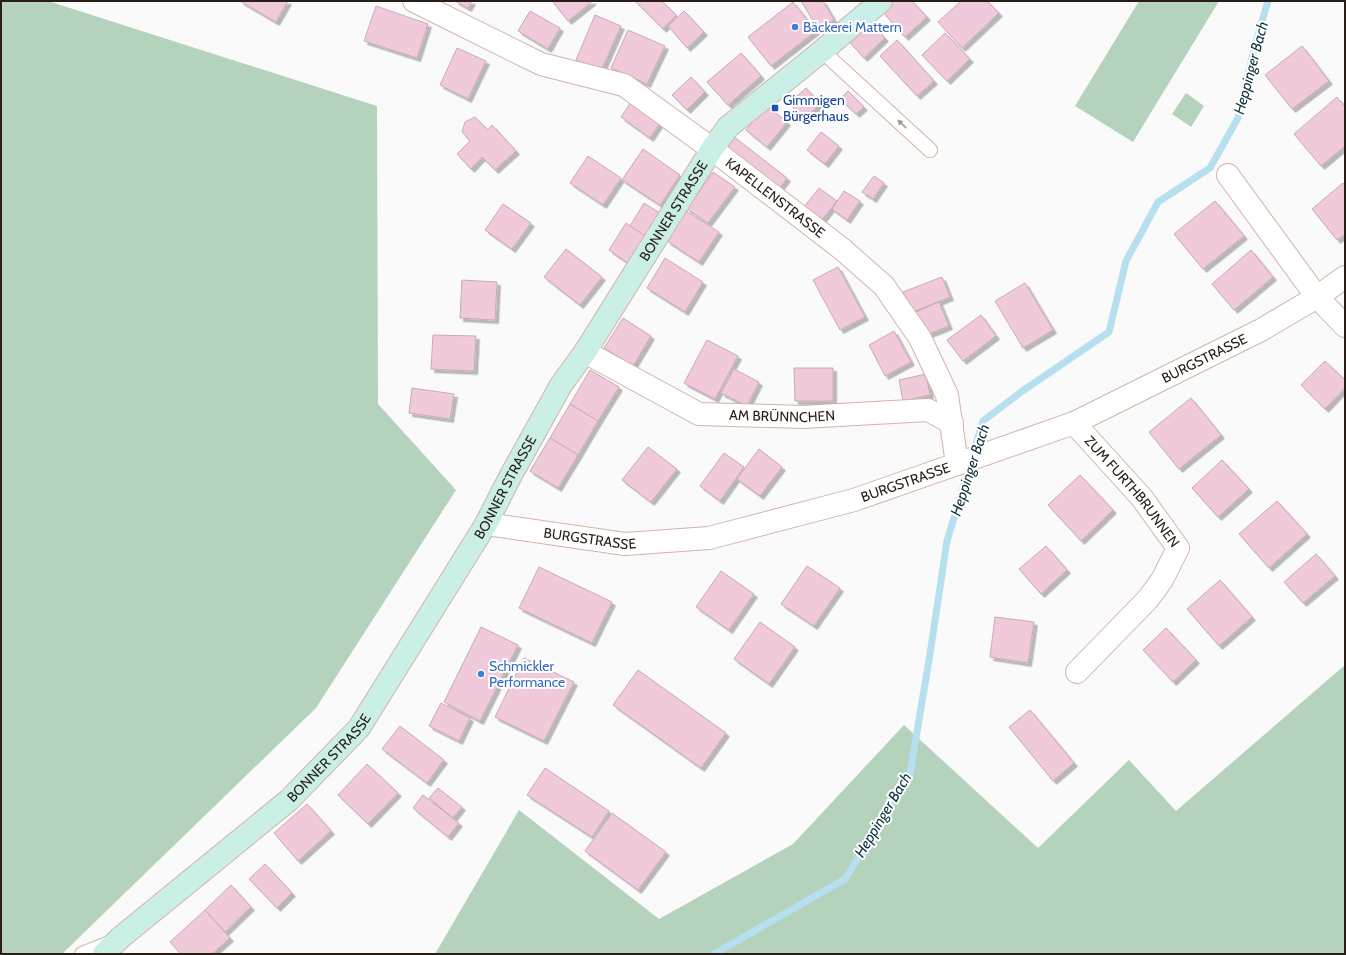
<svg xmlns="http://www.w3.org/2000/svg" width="1346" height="955" viewBox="0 0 1346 955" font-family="Cabin,sans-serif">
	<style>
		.green { fill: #b5d3bc }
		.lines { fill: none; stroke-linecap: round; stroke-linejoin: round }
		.stream { stroke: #b6e0ef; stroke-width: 7 }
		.building { fill: #f0cadb; stroke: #caa8b7; filter: url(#shadow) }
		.service-casing { stroke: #d4b3a5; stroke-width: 16 }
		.minor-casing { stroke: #d4b3a5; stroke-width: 24 }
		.secondary-casing { stroke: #d4b3a5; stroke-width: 24 }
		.service { stroke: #fff; stroke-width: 14 }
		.minor { stroke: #fff; stroke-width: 22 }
		.secondary { stroke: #caefe6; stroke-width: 22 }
		.oneway { fill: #9f9997 }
		.shop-dot { fill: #3f7fe0; stroke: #fff; stroke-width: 1.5 }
		.transit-dot { fill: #1a4fb4; stroke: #fff; stroke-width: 1.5 }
		.labels { text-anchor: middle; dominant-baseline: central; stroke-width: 4; stroke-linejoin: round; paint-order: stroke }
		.shop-label { font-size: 14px; fill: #366cbe; stroke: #fff; text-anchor: start }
		.transit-label { font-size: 14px; fill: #164399; stroke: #fff; text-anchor: start }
		.street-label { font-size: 14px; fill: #291d17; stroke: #fff }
		.water-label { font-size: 15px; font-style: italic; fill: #0c343f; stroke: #fff }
	</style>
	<defs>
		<filter id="shadow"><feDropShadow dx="3.5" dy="3.5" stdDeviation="0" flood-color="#0004"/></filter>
	</defs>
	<rect width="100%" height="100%" fill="#fafafa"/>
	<g class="green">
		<path d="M1,1H48L377,106L378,404L456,490L316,708L62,954H1Z"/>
		<path d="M1139,1H1219L1133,142L1075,106Z"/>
		<path d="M1186,93L1204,106L1191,127L1172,114Z"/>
		<path d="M1345,665V954H435L519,810L659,919L793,844L904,725L1038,848L1129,760L1176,811Z"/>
	</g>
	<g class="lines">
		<path class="stream" d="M714,954L845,879L910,774L930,654L947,541L983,421L1021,392L1109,332L1126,261L1158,202L1210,168L1238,118L1254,49L1268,1"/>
	</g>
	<g class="building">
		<path d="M240,1H288L276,22Z"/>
		<path d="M455,1H472L468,8Z"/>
		<path d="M552,1H593L568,21Z"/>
		<path d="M635,1H662L676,15L663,29Z"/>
		<path d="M801,1H823L834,20L818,29Z"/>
		<path d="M893,1H912L927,17L905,37L882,11Z"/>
		<path d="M961,1H987L999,13L962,48L938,22Z"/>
		<path d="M793,2L816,31L771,66L748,37Z"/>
		<path d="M376,6L428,24L417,58L364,41Z"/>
		<path d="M530,11L560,28L548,49L518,31Z"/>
		<path d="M684,11L704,32L687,48L668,26Z"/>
		<path d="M595,15L621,26L601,71L576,60Z"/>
		<path d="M866,19L885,38L864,58L846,38Z"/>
		<path d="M628,30L665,46L647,84L611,68Z"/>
		<path d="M945,33L970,59L947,81L922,55Z"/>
		<path d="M897,40L934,81L917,96L880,56Z"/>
		<path d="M1302,46L1329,81L1292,109L1265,75Z"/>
		<path d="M457,48L486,61L468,99L440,85Z"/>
		<path d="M741,53L761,76L728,105L707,82Z"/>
		<path d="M691,77L705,92L687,110L672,95Z"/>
		<path d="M806,88L820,104L804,119L789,103Z"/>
		<path d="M848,91L864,107L856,114L840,99Z"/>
		<path d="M1337,97L1345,107V146L1321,166L1294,134Z"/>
		<path d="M631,102L660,123L650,138L621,117Z"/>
		<path d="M766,105L787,122L767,147L746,130Z"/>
		<path d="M475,117L488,130L492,125L516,151L495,170L482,157L471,169L457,154L470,141L462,132L465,122Z"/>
		<path d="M821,132L839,146L825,164L807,150Z"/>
		<path d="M733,136L787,178L775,194L721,153Z"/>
		<path d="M643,149L680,175L660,205L622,180Z"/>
		<path d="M588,156L621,178L603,205L570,183Z"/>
		<path d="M713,172L735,187L708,223L687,209Z"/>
		<path d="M874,176L884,183L873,199L862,192Z"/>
		<path d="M1343,183L1345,185V234L1337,240L1312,209Z"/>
		<path d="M819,188L837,201L817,226L800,212Z"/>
		<path d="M844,191L860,201L847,220L832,209Z"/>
		<path d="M1215,201L1244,236L1203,269L1174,234Z"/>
		<path d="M644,203L663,215L648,238L630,226Z"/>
		<path d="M503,204L531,223L512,249L485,230Z"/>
		<path d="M686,211L719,232L699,262L667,241Z"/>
		<path d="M626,223L648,238L631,265L609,250Z"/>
		<path d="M566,249L602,277L580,305L544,277Z"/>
		<path d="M1251,250L1273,277L1234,310L1212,284Z"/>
		<path d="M665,258L703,282L685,312L647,288Z"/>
		<path d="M838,267L865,317L840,330L813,280Z"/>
		<path d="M942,277L950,297L911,313L903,292Z"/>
		<path d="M462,280L497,282L495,320L460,318Z"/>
		<path d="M1025,283L1053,330L1023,348L995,301Z"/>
		<path d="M939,302L949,326L924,336L914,313Z"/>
		<path d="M981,315L996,336L963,361L947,340Z"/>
		<path d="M623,318L651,336L633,366L604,348Z"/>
		<path d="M894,331L911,362L885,376L869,345Z"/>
		<path d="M433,335L476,336L474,371L431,369Z"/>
		<path d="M707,340L738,356L715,399L684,383Z"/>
		<path d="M1325,361L1345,380V388L1325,409L1301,385Z"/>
		<path d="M794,368H833V401H795Z"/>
		<path d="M734,369L759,382L747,406L721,393Z"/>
		<path d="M590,370L619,387L598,421L570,404Z"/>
		<path d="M926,374L930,395L903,401L899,380Z"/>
		<path d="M412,388L454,394L450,419L409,413Z"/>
		<path d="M1191,398L1221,435L1179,469L1149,432Z"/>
		<path d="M570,404L598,421L578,455L550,438Z"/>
		<path d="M550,438L578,455L558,488L530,471Z"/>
		<path d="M648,447L677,469L651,502L622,480Z"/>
		<path d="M759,449L782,467L760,496L737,479Z"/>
		<path d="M724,453L744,467L720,501L700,486Z"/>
		<path d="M1222,460L1249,489L1218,517L1192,488Z"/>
		<path d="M1080,475L1113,510L1081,541L1048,505Z"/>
		<path d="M1277,501L1307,534L1269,568L1239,534Z"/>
		<path d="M1046,546L1067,570L1041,594L1019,569Z"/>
		<path d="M1316,554L1335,576L1303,603L1284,582Z"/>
		<path d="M807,566L840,588L814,626L781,604Z"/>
		<path d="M539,567L612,602L592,643L519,608Z"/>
		<path d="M721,571L754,594L729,630L696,607Z"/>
		<path d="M1220,580L1252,617L1219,646L1187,609Z"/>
		<path d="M995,617L1034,622L1028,663L990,657Z"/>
		<path d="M760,622L795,647L769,684L734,659Z"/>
		<path d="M481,627L518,645L480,721L444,702Z"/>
		<path d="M1166,628L1196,660L1173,682L1143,650Z"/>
		<path d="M524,658L574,682L544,741L495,717Z"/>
		<path d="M638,670L726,733L701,768L613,705Z"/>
		<path d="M441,703L470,718L459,741L429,726Z"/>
		<path d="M1030,710L1074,763L1053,781L1009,727Z"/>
		<path d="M400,726L444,760L427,783L382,749Z"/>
		<path d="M367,764L398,793L368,824L338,795Z"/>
		<path d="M545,768L609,811L592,837L527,795Z"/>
		<path d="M438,788L462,807L453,818L429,798Z"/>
		<path d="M423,795L459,823L448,837L413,808Z"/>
		<path d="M307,804L331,831L298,861L274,833Z"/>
		<path d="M612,813L666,852L638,890L585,851Z"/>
		<path d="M265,864L292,893L277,908L249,879Z"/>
		<path d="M231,885L251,907L225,932L205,910Z"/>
		<path d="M205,910L230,938L212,954H181L170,942Z"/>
	</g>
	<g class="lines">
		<g class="service-casing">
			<g id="service">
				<path d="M822,51L930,150"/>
				<path d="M82,954L112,942"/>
			</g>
		</g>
		<g class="minor-casing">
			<g id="minor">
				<path id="s1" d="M414,1L541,64L624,85L712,149L842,249L884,286L920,338L947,395L957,464"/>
				<path d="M1228,175L1317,297L1345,326"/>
				<path id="s2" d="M585,352L699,414L803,417L928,410L952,423"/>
				<path id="s3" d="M1074,423L1142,498L1178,548L1162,580L1148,599L1077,672"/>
				<path id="s4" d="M486,524L625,544L709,538L854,500L1074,423L1261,330L1317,297L1345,277"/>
			</g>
		</g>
		<g class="secondary-casing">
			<g id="secondary">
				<path id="s5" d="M104,954L120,938L289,800L359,728L486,524L511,475L561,385L585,352L712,149L728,127L822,51L881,1"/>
			</g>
		</g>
		<use href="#service" class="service"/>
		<use href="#minor" class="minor"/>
		<use href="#secondary" class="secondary"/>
	</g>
	<defs><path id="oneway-solid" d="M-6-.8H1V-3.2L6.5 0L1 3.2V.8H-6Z"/></defs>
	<use class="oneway" href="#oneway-solid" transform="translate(902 124) rotate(-137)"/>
	<g class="shop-dot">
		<circle cx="795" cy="27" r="4"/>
		<circle cx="481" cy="674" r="4"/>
	</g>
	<rect class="transit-dot" x="771" y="104" width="8" height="8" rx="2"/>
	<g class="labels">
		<g class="shop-label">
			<text x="803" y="27">Bäckerei Mattern</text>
			<text x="489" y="666">Schmickler<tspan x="489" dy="16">Performance</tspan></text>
		</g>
		<g class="transit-label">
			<text x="783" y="100">Gimmigen<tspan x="783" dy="16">Bürgerhaus</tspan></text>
		</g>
		<g class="street-label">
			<text stroke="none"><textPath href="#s1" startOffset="416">KAPELLENSTRASSE</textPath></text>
			<text stroke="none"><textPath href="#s5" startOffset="947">BONNER STRASSE</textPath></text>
			<text stroke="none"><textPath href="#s4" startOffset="753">BURGSTRASSE</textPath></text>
			<text stroke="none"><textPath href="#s2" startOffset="213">AM BRÜNNCHEN</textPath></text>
			<text stroke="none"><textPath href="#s4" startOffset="429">BURGSTRASSE</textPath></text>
			<text stroke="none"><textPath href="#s5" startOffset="623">BONNER STRASSE</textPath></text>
			<text stroke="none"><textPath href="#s3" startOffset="90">ZUM FURTHBRUNNEN</textPath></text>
			<text stroke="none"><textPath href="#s4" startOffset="105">BURGSTRASSE</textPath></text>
			<text stroke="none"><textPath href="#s5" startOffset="299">BONNER STRASSE</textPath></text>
		</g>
		<g class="water-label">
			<text transform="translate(1251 68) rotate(-75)">Heppinger Bach</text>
			<text transform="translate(970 470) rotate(-72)">Heppinger Bach</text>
			<text transform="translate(883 815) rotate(-59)">Heppinger Bach</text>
		</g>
	</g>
	<rect width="1346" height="955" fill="none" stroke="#291d17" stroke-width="4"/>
</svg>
